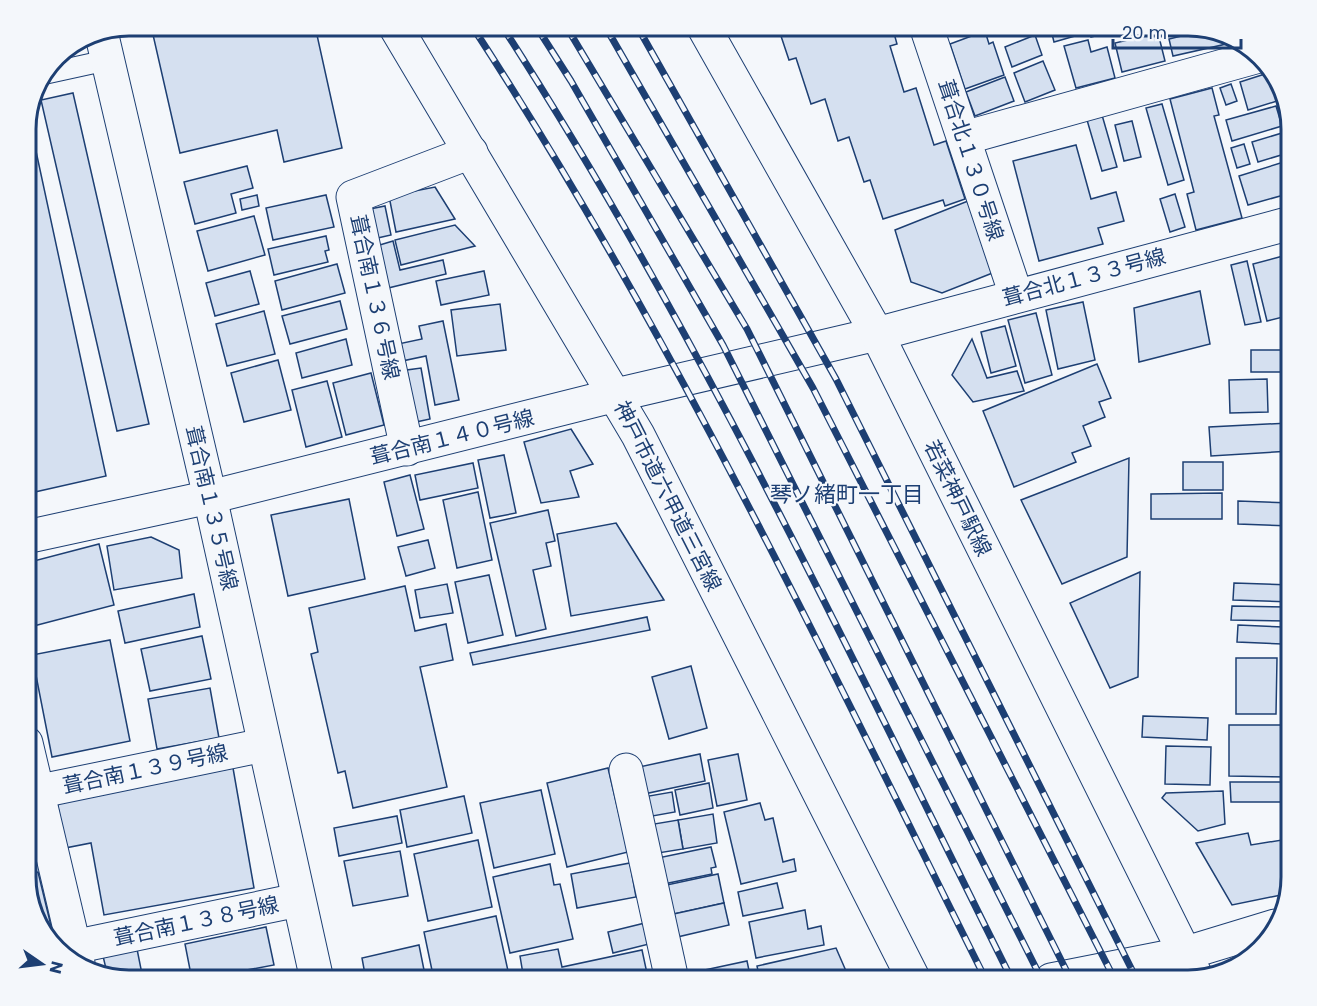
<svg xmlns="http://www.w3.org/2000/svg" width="1317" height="1006" viewBox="0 0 1317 1006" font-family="Poppins,'Noto Sans JP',sans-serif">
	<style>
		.building { fill: #d5e0f0; stroke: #1d3f73; stroke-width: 1.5 }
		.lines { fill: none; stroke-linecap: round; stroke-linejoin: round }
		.lane-casing { stroke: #1d3f73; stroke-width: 22 }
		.street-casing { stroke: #1d3f73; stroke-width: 35 }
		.secondary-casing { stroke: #1d3f73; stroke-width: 35 }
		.lane { stroke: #f4f7fb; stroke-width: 20 }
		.street { stroke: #f4f7fb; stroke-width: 33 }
		.secondary { stroke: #f4f7fb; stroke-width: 33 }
		.rail-casing { stroke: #1d3f73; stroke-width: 7 }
		.rail { stroke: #f4f7fb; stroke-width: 4.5; stroke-dasharray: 14; stroke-linecap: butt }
		.labels { text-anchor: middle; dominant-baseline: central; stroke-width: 4.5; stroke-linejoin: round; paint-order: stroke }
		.street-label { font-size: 21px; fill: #1d3f73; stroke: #f4f7fb }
		.neighbourhood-label { font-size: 22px; fill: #1d3f73; stroke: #f4f7fb }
		.rim { fill: none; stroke: #1d3f73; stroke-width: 3 }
	</style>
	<rect width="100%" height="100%" fill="#f4f7fb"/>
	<g class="building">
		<path d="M151,26H315L342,148L284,162L277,130L180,153Z"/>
		<path d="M783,26H892L897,44L890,46L904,92L916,88L934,145L946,141L965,199L945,206L943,200L883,219L870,180L864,182L849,137L838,141L825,99L811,104L796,58L789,60L778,27Z"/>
		<path d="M941,26H982L945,37Z"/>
		<path d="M1050,26H1079L1082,34L1054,42Z"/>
		<path d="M1088,26H1134L1091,37Z"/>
		<path d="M1161,26H1188L1193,27L1163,34Z"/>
		<path d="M985,31L989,44L993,42L1004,75L965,89L950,44Z"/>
		<path d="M1202,31L1235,42L1173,56L1169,39Z"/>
		<path d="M1158,33L1165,61L1122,72L1115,43Z"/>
		<path d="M1035,35L1042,55L1012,67L1005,47Z"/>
		<path d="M1088,40L1091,52L1107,47L1115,78L1076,88L1064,46Z"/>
		<path d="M1043,61L1055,90L1025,102L1014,73Z"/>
		<path d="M1268,73L1277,101L1248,110L1240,82Z"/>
		<path d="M1005,77L1014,101L975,116L966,92Z"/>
		<path d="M1231,84L1237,101L1226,105L1220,88Z"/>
		<path d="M1212,88L1219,115L1214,116L1242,218L1196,230L1187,194L1194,192L1170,99Z"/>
		<path d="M73,93L149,424L117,431L41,100Z"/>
		<path d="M1162,104L1184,180L1168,185L1146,108Z"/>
		<path d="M1276,106L1282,126L1232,141L1226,120Z"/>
		<path d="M28,114L106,476L26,494V122Z"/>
		<path d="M1102,115L1117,167L1102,171L1087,120Z"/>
		<path d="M1132,121L1141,157L1124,161L1115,125Z"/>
		<path d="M1282,133L1288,153L1258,162L1252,142Z"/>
		<path d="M1244,144L1250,164L1237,168L1231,148Z"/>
		<path d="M1076,145L1091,199L1116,192L1124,221L1098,228L1103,244L1039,261L1013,161Z"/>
		<path d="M1287,161L1291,177V193L1248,205L1239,176Z"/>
		<path d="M247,166L253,188L231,194L236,213L195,224L184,182Z"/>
		<path d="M435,187L455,219L396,232L389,196Z"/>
		<path d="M1175,194L1185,227L1170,232L1160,199Z"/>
		<path d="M257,195L259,206L242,210L240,199Z"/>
		<path d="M326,195L334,227L273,240L266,208Z"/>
		<path d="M968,201L995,272L942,293L911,282L895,230Z"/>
		<path d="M385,206L391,235L373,239L365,210Z"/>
		<path d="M254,216L265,255L208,271L197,231Z"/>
		<path d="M455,225L475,246L401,265L395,240Z"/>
		<path d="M326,236L329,250L325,251L328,262L274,275L268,249Z"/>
		<path d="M393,241L400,270L443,260L446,274L384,289L373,247Z"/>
		<path d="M1283,256L1291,288V315L1267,321L1253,264Z"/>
		<path d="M1247,261L1261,322L1245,325L1231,265Z"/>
		<path d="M337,264L345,293L282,310L275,281Z"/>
		<path d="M250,271L259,304L215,316L206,283Z"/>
		<path d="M484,271L489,295L441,305L436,281Z"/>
		<path d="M1200,291L1210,344L1139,362L1134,308Z"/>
		<path d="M340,301L347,329L290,344L282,316Z"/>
		<path d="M1083,302L1095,360L1058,369L1046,310Z"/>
		<path d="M500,304L506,350L457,356L451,310Z"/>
		<path d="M264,311L275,354L227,366L216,324Z"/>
		<path d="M1036,313L1052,375L1025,383L1008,320Z"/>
		<path d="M443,321L459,400L435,405L426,356L402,361L398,344L422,339L419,326Z"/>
		<path d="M1005,326L1016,366L991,373L981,332Z"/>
		<path d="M346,339L352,365L302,378L296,353Z"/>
		<path d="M972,339L987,378L1017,371L1024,391L973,402L952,375Z"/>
		<rect x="1251" y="350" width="40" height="22"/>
		<path d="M278,360L291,410L244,422L231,373Z"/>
		<path d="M1097,364L1111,398L1099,402L1105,417L1083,426L1091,446L1072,453L1076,462L1014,487L983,411Z"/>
		<path d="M421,368L430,419L416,422L407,370Z"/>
		<path d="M371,373L384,425L346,435L333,383Z"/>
		<path d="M1267,379L1268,412L1230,413L1229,380Z"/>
		<path d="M327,381L342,437L306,447L292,390Z"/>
		<path d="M1289,423L1291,451L1211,456L1209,427Z"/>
		<path d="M571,429L593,464L570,471L579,497L541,503L524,442Z"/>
		<path d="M504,455L516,513L490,518L478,460Z"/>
		<path d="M1129,458L1127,557L1062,584L1021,500Z"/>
		<rect x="1183" y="462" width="40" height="28"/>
		<path d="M473,463L478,488L420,500L415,475Z"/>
		<path d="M410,475L424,529L397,536L384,482Z"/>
		<path d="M478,492L492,560L457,568L443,500Z"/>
		<path d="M1222,493V519H1151V494Z"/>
		<path d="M349,499L365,579L288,596L271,515Z"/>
		<path d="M1238,501L1291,503V526L1238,524Z"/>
		<path d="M548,510L555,541L546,543L551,566L533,570L546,629L516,636L490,523Z"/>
		<path d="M616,523L664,600L571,616L557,534Z"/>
		<path d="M151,537L179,550L182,578L114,590L107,546Z"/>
		<path d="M428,540L435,568L406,576L398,547Z"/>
		<path d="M99,544L114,605L26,628V563Z"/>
		<path d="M1140,572L1138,677L1110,688L1070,603Z"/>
		<path d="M489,575L503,635L468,643L455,582Z"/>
		<path d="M1234,583L1291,585V602L1233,600Z"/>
		<path d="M447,584L453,613L420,618L415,590Z"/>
		<path d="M405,586L415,631L446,624L453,660L420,667L447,787L353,808L345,771L338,773L311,654L318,652L309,608Z"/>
		<path d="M194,594L200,627L125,643L118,611Z"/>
		<path d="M1232,606L1288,607L1287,621L1231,620Z"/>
		<path d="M647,617L650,630L473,665L470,653Z"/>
		<path d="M1238,625L1283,627L1282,644L1237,642Z"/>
		<path d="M202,636L211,679L150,691L141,649Z"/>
		<path d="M110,640L130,741L52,757L32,655Z"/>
		<path d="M1236,658H1277L1276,714H1236Z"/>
		<path d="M691,666L707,728L669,739L652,677Z"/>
		<path d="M210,688L219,738L157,749L148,699Z"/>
		<path d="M1143,716L1208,718L1207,740L1142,737Z"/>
		<path d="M1229,725H1290L1289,777L1229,776Z"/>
		<path d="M1166,746L1211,747L1210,785L1165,784Z"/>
		<path d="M700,754L705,781L644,794L639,767Z"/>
		<path d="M738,754L747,800L717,806L708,760Z"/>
		<path d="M233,768L254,888L104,915L91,843L65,848L57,801Z"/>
		<path d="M608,768L628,852L567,867L547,783Z"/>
		<path d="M1230,782H1290V802H1231Z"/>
		<path d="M709,783L713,808L680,815L675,790Z"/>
		<path d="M541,790L555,854L494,868L480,803Z"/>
		<path d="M1223,791L1225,824L1198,831L1162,798L1166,793Z"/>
		<path d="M672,792L675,812L647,817L643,797Z"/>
		<path d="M464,796L472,833L407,847L400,810Z"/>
		<path d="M760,803L765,820L773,818L783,862L794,859L796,871L741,884L724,812Z"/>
		<path d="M713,814L717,843L683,849L678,820Z"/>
		<path d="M397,816L402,843L339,856L334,828Z"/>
		<path d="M678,820L683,849L652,854L648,825Z"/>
		<path d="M1248,833L1251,845L1288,839L1291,877L1286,894L1232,905L1196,843Z"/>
		<path d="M478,840L492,907L428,921L414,854Z"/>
		<path d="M711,847L716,867L711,868L712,874L659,885L653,859Z"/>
		<path d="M400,851L408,896L353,906L344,861Z"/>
		<path d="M630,863L636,897L577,908L571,874Z"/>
		<path d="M550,864L554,885L560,884L573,939L510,953L493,877Z"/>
		<path d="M38,872L52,930L44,932L36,923L26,883V874Z"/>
		<path d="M718,874L724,903L669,915L662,886Z"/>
		<path d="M777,883L783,908L743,916L738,892Z"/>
		<path d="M724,903L729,925L673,938L669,915Z"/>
		<path d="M805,910L808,929L821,926L824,945L756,958L749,922Z"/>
		<path d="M496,916L510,980H434L424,932Z"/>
		<path d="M645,923L649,944L613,953L608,932Z"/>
		<path d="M266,927L274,965L192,980L185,944Z"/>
		<path d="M419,945L425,975L396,980H366L362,958Z"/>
		<path d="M836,948L846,971L843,980H760L757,966Z"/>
		<path d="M137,949L143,979L129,980L107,973L103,956Z"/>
		<path d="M558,949L562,967L642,950L648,978L524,980L520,956Z"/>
		<path d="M747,961L751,980H682L681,975Z"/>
	</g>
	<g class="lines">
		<g class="lane-casing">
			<path id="lane" d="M44,74L108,60"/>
		</g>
		<g class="street-casing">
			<g id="street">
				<path d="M926,26L1016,295"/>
				<path d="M964,138L1259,56"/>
				<path d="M407,449L353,197L471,152"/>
				<path d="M26,537L210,497L616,395L877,334L1291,223"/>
				<path d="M26,743L78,963"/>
				<path d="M626,770L672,980"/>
				<path d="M26,794L264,745"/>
				<path d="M59,950L298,900"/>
				<path d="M1051,980L1183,954L1275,926"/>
			</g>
		</g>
		<g class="secondary-casing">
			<g id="secondary">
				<path d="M395,26L638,435L914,980"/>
				<path d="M703,26L877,334L1197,978"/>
				<path d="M102,36L210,497L317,980"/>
			</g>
		</g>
		<use href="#lane" class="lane"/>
		<use href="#street" class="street"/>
		<use href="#secondary" class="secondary"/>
		<g class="rail-casing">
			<g id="rail">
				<path d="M472,26C670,329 825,657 986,980"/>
				<path d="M502,26C698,329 851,657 1012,980"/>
				<path d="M536,26L571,81L723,345L1042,980"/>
				<path d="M566,26L747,329L1071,980"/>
				<path d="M605,26L813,388L1115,980"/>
				<path d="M637,26L836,379L1137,980"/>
			</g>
		</g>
		<use href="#rail" class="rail"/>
	</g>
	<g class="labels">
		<g class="street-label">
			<text transform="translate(971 160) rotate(72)">葺合北１３０号線</text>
			<text transform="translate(1084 277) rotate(-15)">葺合北１３３号線</text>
			<text transform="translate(375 297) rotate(78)">葺合南１３６号線</text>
			<text transform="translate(452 437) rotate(-14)">葺合南１４０号線</text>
			<text transform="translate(668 496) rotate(63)">神戸市道六甲道三宮線</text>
			<text transform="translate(958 498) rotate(64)">若菜神戸駅線</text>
			<text transform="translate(212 508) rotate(77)">葺合南１３５号線</text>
			<text transform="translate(145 769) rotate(-12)">葺合南１３９号線</text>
			<text transform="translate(196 921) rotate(-12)">葺合南１３８号線</text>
		</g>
		<g class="neighbourhood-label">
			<text x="847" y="494">琴ノ緒町一丁目</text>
		</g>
	</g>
	<path d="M0 0H1317V1006H0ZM129 36H1188A93 93 0 0 1 1281 129V877A93 93 0 0 1 1188 970H129A93 93 0 0 1 36 877V129A93 93 0 0 1 129 36Z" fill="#f4f7fb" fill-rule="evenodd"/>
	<path class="rim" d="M129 36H1188A93 93 0 0 1 1281 129V877A93 93 0 0 1 1188 970H129A93 93 0 0 1 36 877V129A93 93 0 0 1 129 36Z"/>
	<g transform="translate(42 964) rotate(104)" stroke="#f4f7fb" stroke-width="4.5" paint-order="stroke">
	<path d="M0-4.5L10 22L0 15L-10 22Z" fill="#1d3f73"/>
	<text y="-9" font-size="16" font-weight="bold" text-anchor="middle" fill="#1d3f73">N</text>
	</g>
	<path d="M1113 39v9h128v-9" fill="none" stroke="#1d3f73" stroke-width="3"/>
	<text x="1122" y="39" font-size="18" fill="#1d3f73" stroke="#f4f7fb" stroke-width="4.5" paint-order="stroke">20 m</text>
</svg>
